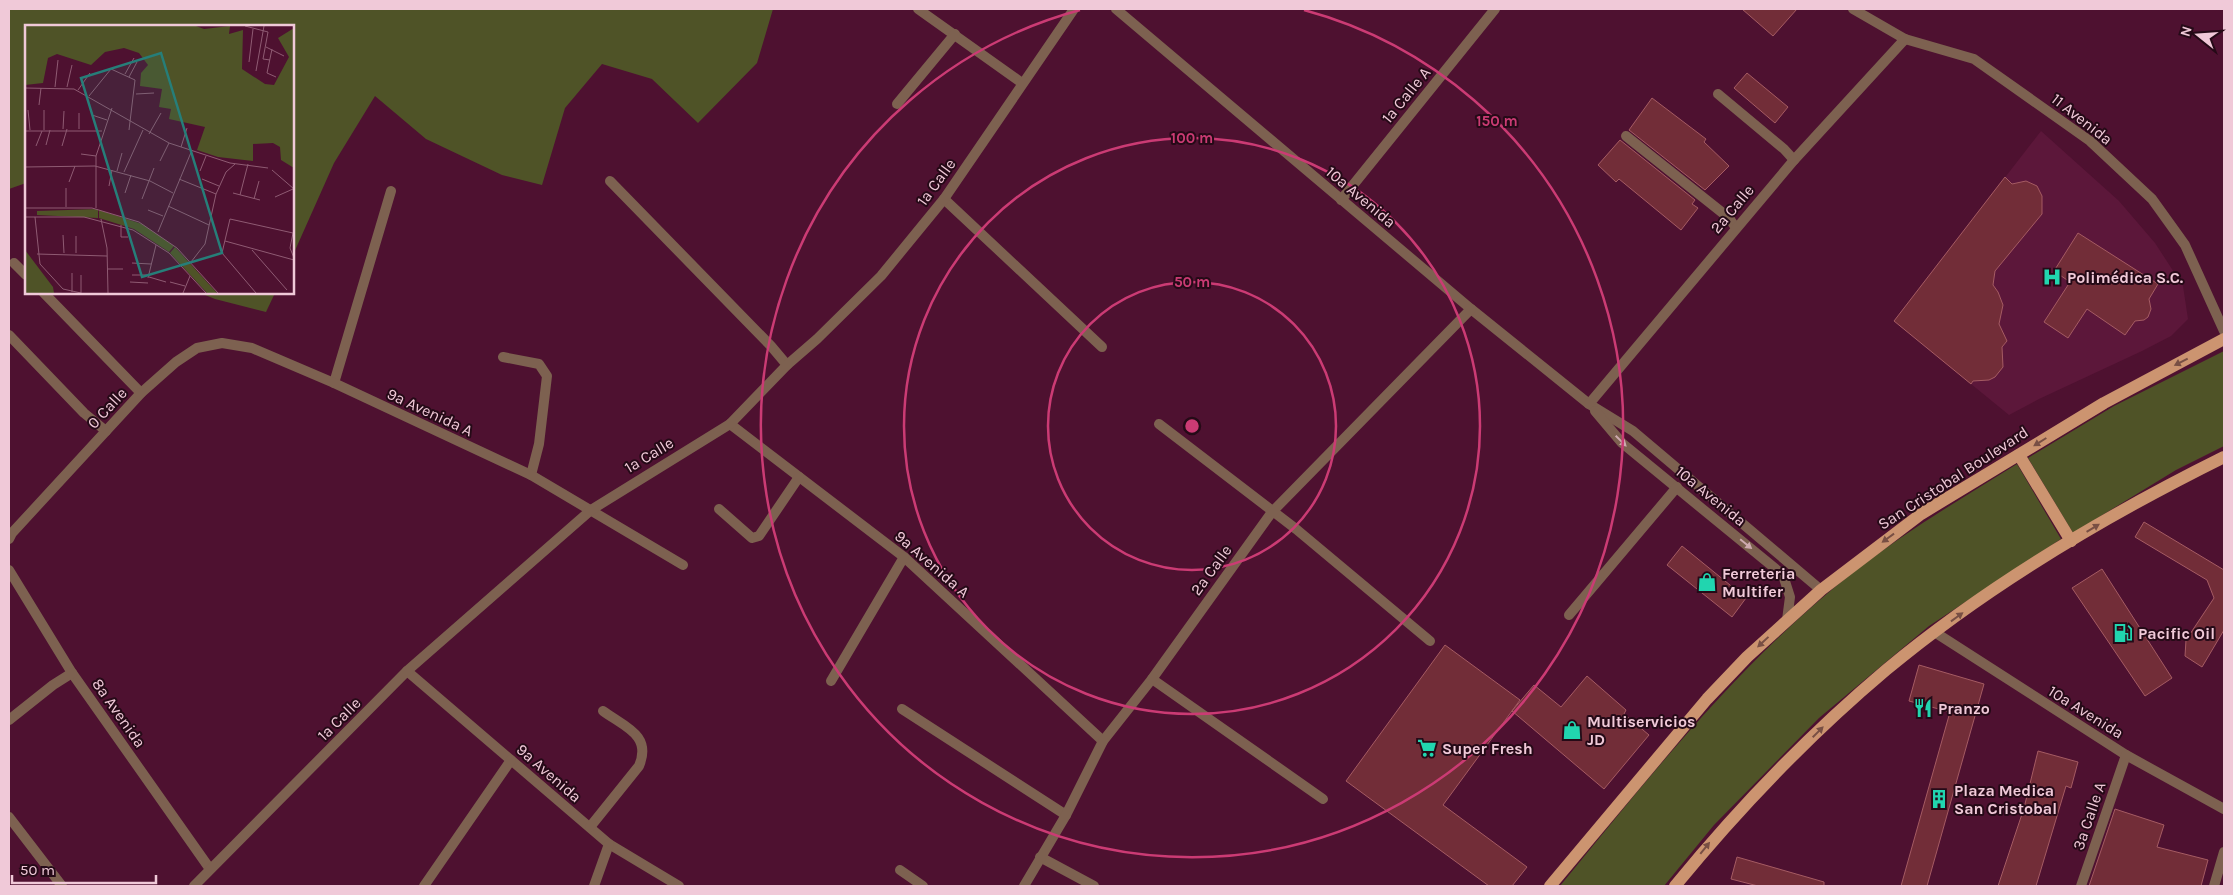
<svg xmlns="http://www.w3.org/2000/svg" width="2233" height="895" viewBox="0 0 2233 895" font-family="Karla,sans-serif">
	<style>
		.built { fill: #5c173a }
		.green { fill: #4f5327 }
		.building { fill: #722d38; stroke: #a55b63 }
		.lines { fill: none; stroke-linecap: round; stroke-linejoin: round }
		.street { stroke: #7d6150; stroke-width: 10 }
		.primary { stroke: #cc9470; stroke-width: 12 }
		.oneway { fill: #784f44 }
		.oneway2 { fill: #ceaaaf }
		.ring { fill: none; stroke: #cb3b74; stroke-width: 2.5 }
		.labels { text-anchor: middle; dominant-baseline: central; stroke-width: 4; stroke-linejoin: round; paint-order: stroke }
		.street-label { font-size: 16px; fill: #f0c9d8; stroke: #250a17 }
		.poi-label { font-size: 16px; font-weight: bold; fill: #f0c9d8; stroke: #250a17; text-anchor: start }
		.inset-road { fill: none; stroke: #8f5b73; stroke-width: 1 }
		.view { fill: #267e79; fill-opacity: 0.15; stroke: #267e79; stroke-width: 2.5 }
		.inset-edge { fill: none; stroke: #f0c9d8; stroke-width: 2.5 }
		.centre { fill: #cb3b74; stroke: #250a17; stroke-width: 2.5 }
		.ring-label { font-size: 15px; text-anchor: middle; font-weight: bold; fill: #cb3b74; stroke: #250a17; stroke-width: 4; stroke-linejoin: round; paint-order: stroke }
	</style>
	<rect width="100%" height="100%" fill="#4e1130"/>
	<path class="built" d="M2041,131L2119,201L2155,243L2183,286L2188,319L2171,336L2142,351L2039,399L2009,415L1894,321Z"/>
	<g class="green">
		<path d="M9,9H773L757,63L698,123L652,79L602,64L565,108L542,185L502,175L426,139L375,96L334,163L293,255L292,26H26V183L9,189Z"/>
		<path d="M200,293L275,292V293L266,312L215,299Z"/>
		<path d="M2224,351V446L2176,470L2073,533L2028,458L2114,406Z"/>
		<path d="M2017,464L2061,539L1929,626L1819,718L1714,825L1664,886H1560C1651,775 1742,659 1856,570C1907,531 1962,498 2017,464Z"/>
	</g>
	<g class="building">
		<path d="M1742,9H1797L1773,36Z"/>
		<path d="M1747,73L1788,107L1775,123L1734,88Z"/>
		<path d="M1652,98L1706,139L1704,142L1729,166L1705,190L1629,130Z"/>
		<path d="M1620,140L1695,200L1692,204L1698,208L1681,230L1619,179L1616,182L1598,165Z"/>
		<path d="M2005,177L2012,184L2026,181L2037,186L2042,196V214L1995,271L1993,285L1998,292L2003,305L1999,324L2007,341L2002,347L2003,367L1995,377L1989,380L1973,381L1971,384L1894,321Z"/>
		<path d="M2078,233L2158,284L2149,299L2151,309L2148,317L2144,320L2135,321L2125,335L2087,309L2068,338L2044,322L2070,282L2054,271Z"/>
		<path d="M2144,522L2224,570V630L2202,667L2185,656L2186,640L2214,598L2207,580L2135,537Z"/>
		<path d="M1682,546L1746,598L1732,617L1667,565Z"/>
		<path d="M2102,569L2172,678L2145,696L2072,588Z"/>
		<path d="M1445,645L1520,700L1443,805L1527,867L1512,886H1489L1346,781Z"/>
		<path d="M1919,665L1984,684L1927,886H1901L1950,712L1909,701Z"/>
		<path d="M1587,676L1626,710L1624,714L1649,735L1604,789L1512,711L1534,685L1561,707Z"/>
		<path d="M2038,751L2078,762L2071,788L2066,786L2036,886H1998L2024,808Z"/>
		<path d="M2115,809L2164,825L2157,847L2208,860L2201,886H2089Z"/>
		<path d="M1737,857L1824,882V886H1758L1731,879Z"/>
	</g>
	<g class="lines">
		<g class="street">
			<path d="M918,9L1022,83"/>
			<path d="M1116,9L1471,309L1589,404L1633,431L1821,590"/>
			<path d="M1853,9L1905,39L1974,59L2090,141L2152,199L2175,231L2185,245L2224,331"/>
			<path d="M1718,94L1784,149L1794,160"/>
			<path d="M897,104L955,34"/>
			<path d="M1626,136L1729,218L1736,228"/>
			<path d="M610,181L771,346L787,365"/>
			<path d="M944,199L1102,347"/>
			<path d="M1341,200L1495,9"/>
			<path d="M14,263L26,275"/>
			<path d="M43,292L141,393"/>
			<path d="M9,335L84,413L106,431"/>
			<path d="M503,357L539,364L547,376L539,444L531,475"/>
			<path d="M334,383L391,191"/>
			<path d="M1589,404L1794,160L1905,39"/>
			<path d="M1595,411L1622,443L1783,575L1790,597L1787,620"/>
			<path d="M730,424L904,557L1103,741"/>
			<path d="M1159,424L1296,529L1430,641"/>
			<path d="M719,509L752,538L759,536L799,477"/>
			<path d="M9,539L12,533L141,393L176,362L197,348L222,343L252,348L334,383L531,475L683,565"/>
			<path d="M9,570L72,673L210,869"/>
			<path d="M1569,615L1677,487"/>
			<path d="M1936,633L2126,755L2224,809"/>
			<path d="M407,671L609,844L679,886"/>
			<path d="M1152,679L1323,799"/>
			<path d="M831,681L904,557"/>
			<path d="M902,709L1066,815"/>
			<path d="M9,720L53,685L72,673"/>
			<path d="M9,817L62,886"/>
			<path d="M590,827L639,766C652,735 625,727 603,711"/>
			<path d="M1040,857L1094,886"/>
			<path d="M900,870L923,886"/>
			<path d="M194,886L407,671L591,510L730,424L787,365L817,339L881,276L944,199L1074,9"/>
			<path d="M424,886L511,760"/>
			<path d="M594,886L609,844"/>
			<path d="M1024,886L1066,815L1103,741L1152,679L1272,512L1471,309"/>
			<path d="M2081,886L2126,755"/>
			<path d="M2214,886L2224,852"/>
		</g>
		<g class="primary">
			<path d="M2019,455L2071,541"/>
			<path d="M1550,886L1707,699L1747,657L1821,590L1921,514L2104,403L2224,339"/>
			<path d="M1675,886C1738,809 1809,735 1886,670C1988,585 2105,516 2224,457"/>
		</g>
	</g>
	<defs><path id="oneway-solid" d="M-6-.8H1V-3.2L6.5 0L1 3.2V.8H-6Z" transform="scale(1.25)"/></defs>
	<g class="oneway">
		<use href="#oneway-solid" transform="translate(2181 362) rotate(153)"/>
		<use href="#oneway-solid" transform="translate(2040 442) rotate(148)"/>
		<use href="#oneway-solid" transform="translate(2093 528) rotate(-31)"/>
		<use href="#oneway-solid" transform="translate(1888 538) rotate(144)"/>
		<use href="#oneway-solid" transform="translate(1957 617) rotate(-36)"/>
		<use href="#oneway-solid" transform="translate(1763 642) rotate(137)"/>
		<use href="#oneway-solid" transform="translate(1818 732) rotate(-45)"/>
		<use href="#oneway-solid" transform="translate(1705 848) rotate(-51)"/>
	</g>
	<g class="oneway2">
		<use href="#oneway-solid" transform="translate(1621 441) rotate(45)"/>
		<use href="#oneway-solid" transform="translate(1746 544) rotate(39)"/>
	</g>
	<g class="ring">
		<circle cx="1192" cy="426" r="144"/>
		<circle cx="1192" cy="426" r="288"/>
		<path d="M1304 10A431 431 0 1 1 1080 10"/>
	</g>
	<defs>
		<g id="hospital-bare" transform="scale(1.5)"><path d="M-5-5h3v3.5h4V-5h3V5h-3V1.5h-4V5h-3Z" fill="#21d5af" stroke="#250a17" stroke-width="2.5" paint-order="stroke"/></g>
		<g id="shop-bare" transform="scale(1.5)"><path d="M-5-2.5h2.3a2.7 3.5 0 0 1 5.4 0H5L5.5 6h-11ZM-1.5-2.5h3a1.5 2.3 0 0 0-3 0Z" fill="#21d5af" stroke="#250a17" stroke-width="2.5" paint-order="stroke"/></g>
		<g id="fuel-bare" transform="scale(1.5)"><path d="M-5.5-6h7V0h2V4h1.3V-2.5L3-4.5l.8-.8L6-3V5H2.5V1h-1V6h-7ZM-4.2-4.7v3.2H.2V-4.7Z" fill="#21d5af" stroke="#250a17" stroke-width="2.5" paint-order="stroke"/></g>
		<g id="restaurant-bare" transform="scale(1.5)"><path d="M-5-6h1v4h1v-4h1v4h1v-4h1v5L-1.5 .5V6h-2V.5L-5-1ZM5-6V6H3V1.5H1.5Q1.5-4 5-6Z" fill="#21d5af" stroke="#250a17" stroke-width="2.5" paint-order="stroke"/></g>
		<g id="supermarket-bare" transform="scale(1.5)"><path d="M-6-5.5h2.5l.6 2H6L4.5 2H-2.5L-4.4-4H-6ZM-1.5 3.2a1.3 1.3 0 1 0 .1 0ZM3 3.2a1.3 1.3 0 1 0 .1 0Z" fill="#21d5af" stroke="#250a17" stroke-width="2.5" paint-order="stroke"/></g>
		<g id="building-bare" transform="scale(1.5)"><path d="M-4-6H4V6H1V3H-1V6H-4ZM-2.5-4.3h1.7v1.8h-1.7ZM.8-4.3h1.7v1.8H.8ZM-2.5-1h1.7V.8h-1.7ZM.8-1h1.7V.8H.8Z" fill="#21d5af" stroke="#250a17" stroke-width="2.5" paint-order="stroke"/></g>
	</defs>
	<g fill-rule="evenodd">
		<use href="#hospital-bare" x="2052" y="277"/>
		<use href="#shop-bare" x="1707" y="582"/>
		<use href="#fuel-bare" x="2123" y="633"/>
		<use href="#restaurant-bare" x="1923" y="708"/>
		<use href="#shop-bare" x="1572" y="730"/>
		<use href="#supermarket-bare" x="1427" y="748"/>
		<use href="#building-bare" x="1939" y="799"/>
	</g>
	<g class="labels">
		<g class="street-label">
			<text transform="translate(1406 95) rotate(-51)">1a Calle A</text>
			<text transform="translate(2082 119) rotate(38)">11 Avenida</text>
			<text transform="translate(936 182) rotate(-54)">1a Calle</text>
			<text transform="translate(1361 197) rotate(40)">10a Avenida</text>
			<text transform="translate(1732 209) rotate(-50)">2a Calle</text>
			<text transform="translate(107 408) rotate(-47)">0 Calle</text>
			<text transform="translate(430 412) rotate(25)">9a Avenida A</text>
			<text transform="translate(649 455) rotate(-31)">1a Calle</text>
			<text transform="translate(1953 478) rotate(-33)">San Cristobal Boulevard</text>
			<text transform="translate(1711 496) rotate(39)">10a Avenida</text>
			<text transform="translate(932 564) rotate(41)">9a Avenida A</text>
			<text transform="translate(1211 570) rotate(-54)">2a Calle</text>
			<text transform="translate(2086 712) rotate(32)">10a Avenida</text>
			<text transform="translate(119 713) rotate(55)">8a Avenida</text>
			<text transform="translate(339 719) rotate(-45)">1a Calle</text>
			<text transform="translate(549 773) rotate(41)">9a Avenida</text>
			<text transform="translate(2089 816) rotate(-71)">3a Calle A</text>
		</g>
		<g class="poi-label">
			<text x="2067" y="277">Polimédica S.C.</text>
			<text x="1722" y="573">Ferreteria<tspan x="1722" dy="18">Multifer</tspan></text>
			<text x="2138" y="633">Pacific Oil</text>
			<text x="1938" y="708">Pranzo</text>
			<text x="1587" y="721">Multiservicios<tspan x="1587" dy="18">JD</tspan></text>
			<text x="1442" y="748">Super Fresh</text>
			<text x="1954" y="790">Plaza Medica<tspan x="1954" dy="18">San Cristobal</tspan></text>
		</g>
	</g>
	<g transform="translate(25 25)">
		<rect width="269" height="269" fill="#4e1130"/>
		<path d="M0,1H171L179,4L205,1L204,9L218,5L217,44L240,59L249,60L264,32L253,13L269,3V143L256,135L255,122L248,118L228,119V136L193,132L172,125L180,102L144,94L146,84L134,82L137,64L115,61L116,48L123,40L114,28L99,23L80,27L66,40L32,29L23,33L18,58L0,60ZM73,184V193L12,190V186ZM74,185L117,199L149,221L144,227L109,204L74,193ZM150,222L192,268H182L145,228ZM0,225L28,262L29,268H0Z" fill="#4f5327"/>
		<path class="inset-road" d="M220,1L243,7L238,34L245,35M241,22L259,31M247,24L242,48L251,52M224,37L228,4M231,46L239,1M100,49L109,33M104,52L112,37M30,62L33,35M42,62L47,40M0,63L49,64L144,118L205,138L243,143M53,65L65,48M111,69L129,68M64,71L86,44L110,55L104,105M14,80L16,63M3,85L5,105M19,85V105M67,90L82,95M38,104L39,86M54,104V88M0,106H77M124,109L136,88M21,120L25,105M11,121L17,106M37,121L42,104M156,122L162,103M56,129L71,131M135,136L144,118M0,142L70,141L125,156L148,168M247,145L269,164M92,146L97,128M175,146L181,131M99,147L118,105M154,154L191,169M177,154L194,161M44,157L50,141M84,161L87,145M100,168L106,150M208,168L235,175M215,170L223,139M250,172L268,164M117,174L129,143M229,174L234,156M143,181L184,200M41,182V163M0,183H67L114,197L152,223L193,268M71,183V131L87,83M123,185L138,191M0,192H59L108,205L144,228L181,268M10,192L15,239L38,264L56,268M76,194L82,223L83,268M96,200V212H103M133,207L167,125M268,208L265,223L269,233M38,210L39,228M51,211V228M200,216L269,235M227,225L262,265M12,229L82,231M166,237L180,219L191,169L201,147L210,139M107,238L126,239M82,244H98M47,248V267M107,250H124M124,252L141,257M123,253L131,220M105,257L123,258M145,257L160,261M56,268V250M158,268L165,251M231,268L197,228L205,194L268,208"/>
		<path class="view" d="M136,28L197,228L117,252L56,53Z"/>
		<rect width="269" height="269" class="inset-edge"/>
	</g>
	<circle cx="1192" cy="426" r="8" class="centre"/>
	<g class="ring-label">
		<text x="1497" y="126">150 m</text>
		<text x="1192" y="143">100 m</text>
		<text x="1192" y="287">50 m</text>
	</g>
	<rect width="2233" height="895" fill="none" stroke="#f0c9d8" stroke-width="20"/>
	<g transform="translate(2198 35) rotate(287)" stroke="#250a17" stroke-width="4" paint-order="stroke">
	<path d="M0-4L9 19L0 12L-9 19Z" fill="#f0c9d8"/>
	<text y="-8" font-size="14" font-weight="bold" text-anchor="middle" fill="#f0c9d8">N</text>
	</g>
	<path d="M12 875v8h144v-8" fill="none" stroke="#f0c9d8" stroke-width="2.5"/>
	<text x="20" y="875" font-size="15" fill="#f0c9d8" stroke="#250a17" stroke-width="4" paint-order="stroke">50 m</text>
</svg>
